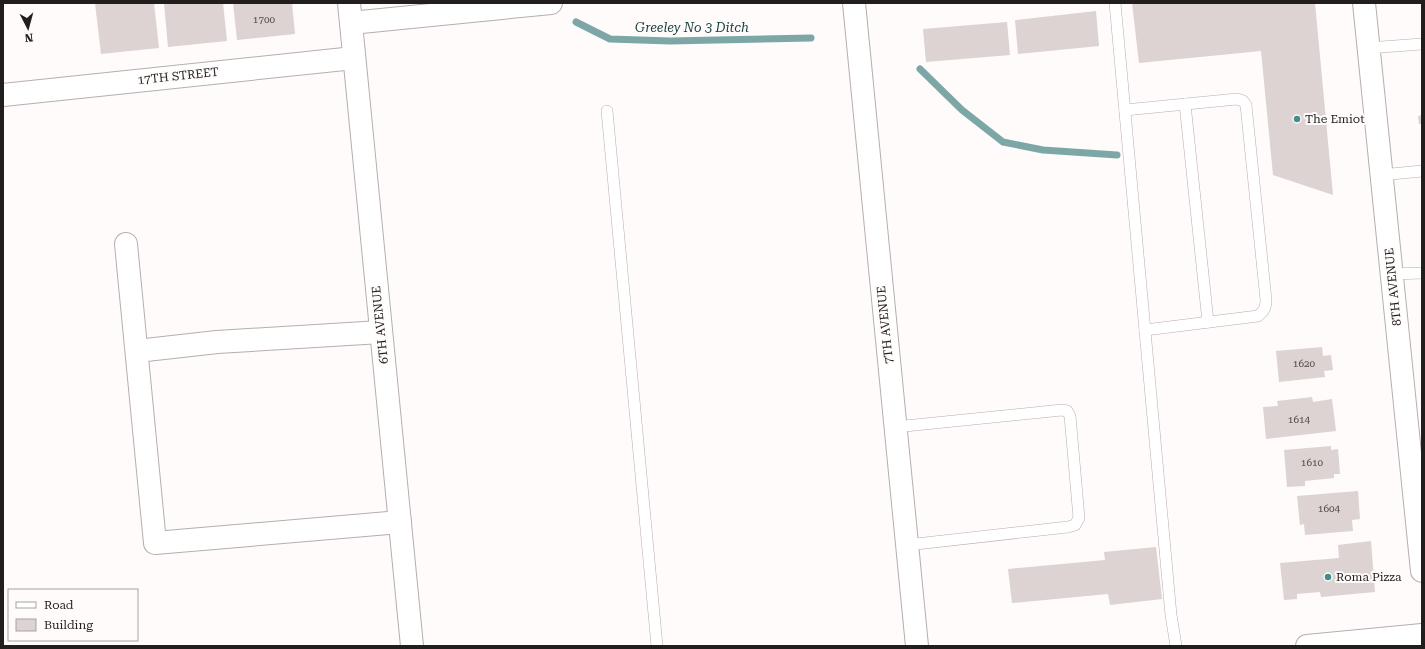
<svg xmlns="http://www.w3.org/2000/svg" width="1425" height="649" viewBox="0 0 1425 649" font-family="'Roboto Serif',serif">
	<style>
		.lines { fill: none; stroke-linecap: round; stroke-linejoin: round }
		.stream { stroke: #7da7a6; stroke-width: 7 }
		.building { fill: #dcd3d2 }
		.lane-casing { stroke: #b7aead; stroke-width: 12 }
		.street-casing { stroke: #b7aead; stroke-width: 24 }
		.secondary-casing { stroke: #b7aead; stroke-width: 24 }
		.primary-casing { stroke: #b7aead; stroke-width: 24 }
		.lane { stroke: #fff; stroke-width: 11 }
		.street { stroke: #fff; stroke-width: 22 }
		.secondary { stroke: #fff; stroke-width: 22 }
		.primary { stroke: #fff; stroke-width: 22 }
		.poi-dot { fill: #458c8b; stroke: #fefbfa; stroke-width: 1.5 }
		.labels { text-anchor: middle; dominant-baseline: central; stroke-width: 4; stroke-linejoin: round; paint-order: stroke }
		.number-label { font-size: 10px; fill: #504b4a }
		.street-label { font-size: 12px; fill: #211e1d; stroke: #fefbfa }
		.poi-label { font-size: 12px; fill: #211e1d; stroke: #fefbfa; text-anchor: start }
		.water-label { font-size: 13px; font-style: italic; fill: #153f3e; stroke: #fefbfa }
	</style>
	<rect width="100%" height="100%" fill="#fefbfa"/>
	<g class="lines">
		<g class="stream">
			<path d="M576,22L610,39L670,41L811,38"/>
			<path d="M920,69L962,110L1003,142L1043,150L1117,155"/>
		</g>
	</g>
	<g class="building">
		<path d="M95,3H154L159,48L101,54Z"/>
		<path d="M164,3H223L227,41L168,47Z"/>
		<path d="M233,3H292L295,34L237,40Z"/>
		<path d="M1132,3H1315L1333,195L1273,175L1261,51L1139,63Z"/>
		<path d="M1096,11L1099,46L1018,54L1015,20Z"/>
		<path d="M1007,22L1010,55L926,62L923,29Z"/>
		<path d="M1422,115V124H1419L1418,116Z"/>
		<path d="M1322,347L1323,356L1331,355L1333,370L1324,371L1325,377L1279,382L1276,351Z"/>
		<path d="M1312,397L1313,402L1332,399L1336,431L1266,439L1263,407L1278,406L1277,401Z"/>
		<path d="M1331,446V450L1338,449L1340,474H1334V478L1305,481V486L1287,487L1284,450Z"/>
		<path d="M1358,491L1360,519L1352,520L1353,531L1305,535L1304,524L1300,525L1297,496Z"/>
		<path d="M1371,541L1375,592L1321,597L1320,592L1297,594V599L1284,600L1280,563L1339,558L1338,545Z"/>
		<path d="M1156,547L1162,599L1110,605L1108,594L1012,603L1008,569L1105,560L1104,552Z"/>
	</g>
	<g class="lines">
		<g class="lane-casing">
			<g id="lane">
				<path d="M1115,3L1171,615L1176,646"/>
				<path d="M1368,48L1422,44"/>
				<path d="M1185,104L1208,322"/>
				<path d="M1125,110L1237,99L1243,101L1246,105L1266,300C1266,308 1264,311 1258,316L1145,330"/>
				<path d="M607,111L657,646"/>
				<path d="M1381,175L1422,171"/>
				<path d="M1392,274L1422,273"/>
				<path d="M895,427L1062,410L1067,411L1070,416L1079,518L1075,525L1068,527L907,545"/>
			</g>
		</g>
		<g class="street-casing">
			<g id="street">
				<path d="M349,3L412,646"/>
				<path d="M854,3L917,646"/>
				<path d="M351,23L551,3"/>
				<path d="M3,95L354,58"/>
				<path d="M126,244L155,543L400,522"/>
				<path d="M137,351L217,342L381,332"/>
			</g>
		</g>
		<g class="secondary-casing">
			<path id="secondary" d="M1307,646L1422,635"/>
		</g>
		<g class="primary-casing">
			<path id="primary" d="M1364,3L1422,571"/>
		</g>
		<use href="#lane" class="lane"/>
		<use href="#street" class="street"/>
		<use href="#secondary" class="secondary"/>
		<use href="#primary" class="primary"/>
	</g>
	<g class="poi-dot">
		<circle cx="1297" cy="119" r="4"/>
		<circle cx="1328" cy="577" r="4"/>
	</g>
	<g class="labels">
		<g class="number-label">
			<text x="264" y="19">1700</text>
			<text x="1304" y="363">1620</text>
			<text x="1299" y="419">1614</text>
			<text x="1312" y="462">1610</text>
			<text x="1329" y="508">1604</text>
		</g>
		<g class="street-label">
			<text transform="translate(178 76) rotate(-6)">17TH STREET</text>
			<text transform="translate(1393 287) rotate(-96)">8TH AVENUE</text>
			<text transform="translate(380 325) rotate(-96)">6TH AVENUE</text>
			<text transform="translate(885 325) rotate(-96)">7TH AVENUE</text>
		</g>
		<g class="poi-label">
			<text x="1305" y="119">The Emiot</text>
			<text x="1336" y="577">Roma Pizza</text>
		</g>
		<g class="water-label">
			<text x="692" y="27">Greeley No 3 Ditch</text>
		</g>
	</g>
	<rect width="1425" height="649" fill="none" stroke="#211e1d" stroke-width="8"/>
	<rect x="8" y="589" width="130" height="52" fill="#fefbfa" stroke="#a6a3a2"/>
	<rect x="16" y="602" width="20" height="6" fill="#ffffff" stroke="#a6a3a2"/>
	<text x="44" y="609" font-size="12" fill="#211e1d">Road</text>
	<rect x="16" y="619" width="20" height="12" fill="#dcd3d2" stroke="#a6a3a2"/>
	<text x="44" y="629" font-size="12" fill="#211e1d">Building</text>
	<g transform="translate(28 28) rotate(174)" stroke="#fefbfa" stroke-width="3" paint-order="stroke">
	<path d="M0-3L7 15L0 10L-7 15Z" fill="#211e1d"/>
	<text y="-6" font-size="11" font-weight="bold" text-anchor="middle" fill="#211e1d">N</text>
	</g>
</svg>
